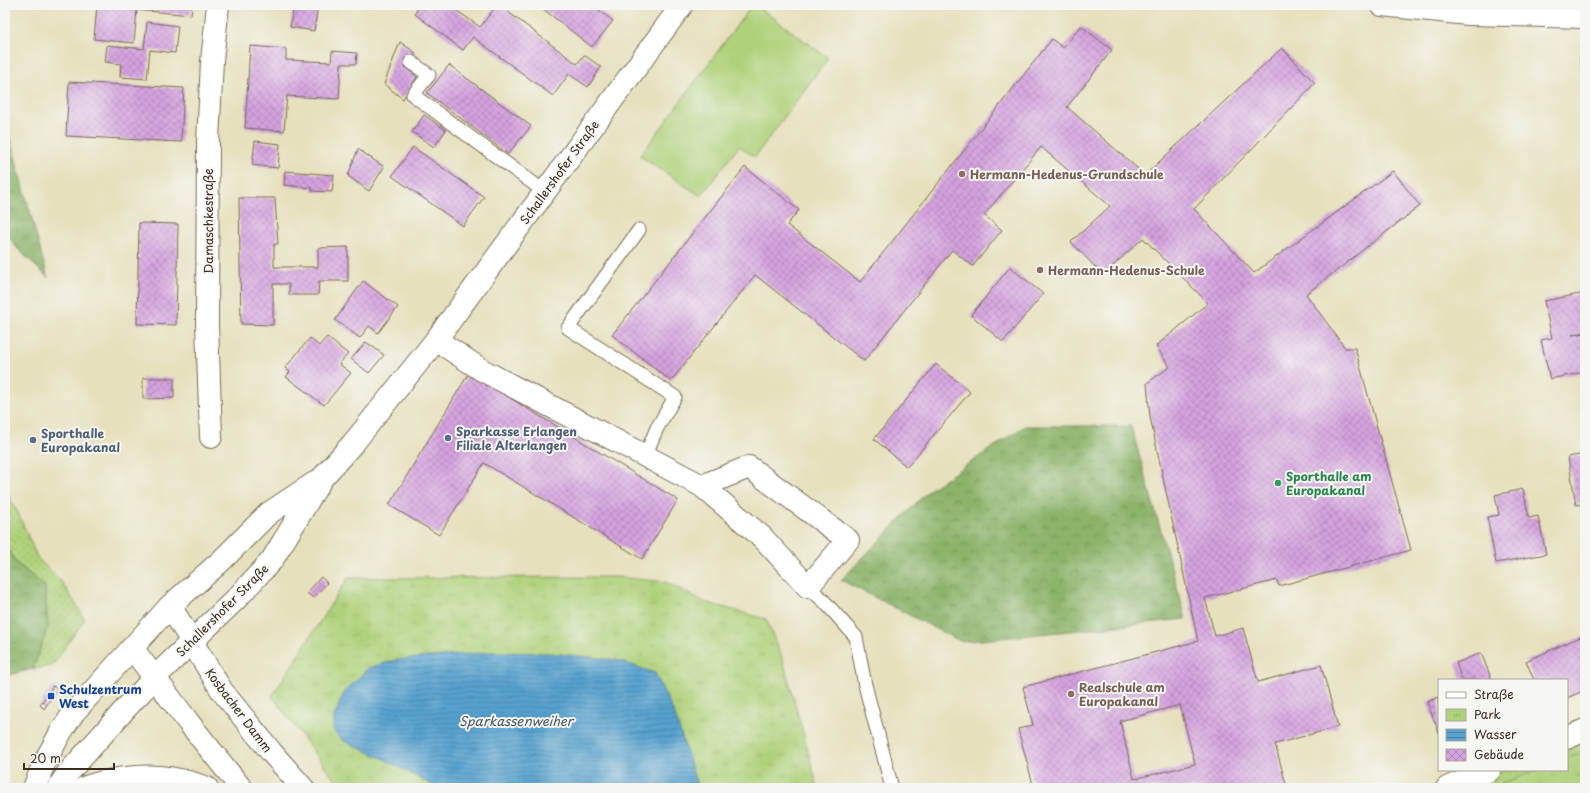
<svg xmlns="http://www.w3.org/2000/svg" width="1590" height="793" viewBox="0 0 1590 793" font-family="'Playpen Sans',sans-serif">
	<style>
		.grass { fill: url(#grass-dots); stroke: #757e4c }
		.forest { fill: url(#forest-crowns); stroke: #636e44 }
		.park { fill: url(#park-tufts); stroke: #757e4c }
		.pitch { fill: #afd179; stroke: #757e4c }
		.water { fill: url(#water-rules); stroke: #496676 }
		.building { fill: url(#building-cross-hatch); fill-rule: evenodd }
		.lines { fill: none; stroke-linecap: round; stroke-linejoin: round }
		.lane-casing { stroke: #776a55; stroke-width: 15 }
		.street-casing { stroke: #776a55; stroke-width: 24 }
		.secondary-casing { stroke: #776a55; stroke-width: 24 }
		.lane { stroke: #fff; stroke-width: 13 }
		.street { stroke: #fff; stroke-width: 22 }
		.secondary { stroke: #fff; stroke-width: 22 }
		.education-dot { fill: #8d6e63; stroke: #f6f6f2; stroke-width: 1.5 }
		.service-dot { fill: #5c6f8a; stroke: #f6f6f2; stroke-width: 1.5 }
		.leisure-dot { fill: #2e9e5b; stroke: #f6f6f2; stroke-width: 1.5 }
		.transit-dot { fill: #1a4fb4; stroke: #f6f6f2; stroke-width: 1.5 }
		.labels { text-anchor: middle; dominant-baseline: central; stroke-width: 4; stroke-linejoin: round; paint-order: stroke }
		.street-label { font-size: 12px; fill: #3b2a1e; stroke: #f6f6f2 }
		.education-label { font-size: 12px; font-weight: bold; fill: #785e54; stroke: #f6f6f2; text-anchor: start }
		.service-label { font-size: 12px; font-weight: bold; fill: #4e5e75; stroke: #f6f6f2; text-anchor: start }
		.leisure-label { font-size: 12px; font-weight: bold; fill: #27864d; stroke: #f6f6f2; text-anchor: start }
		.transit-label { font-size: 12px; font-weight: bold; fill: #164399; stroke: #f6f6f2; text-anchor: start }
		.water-label { font-size: 13px; font-style: italic; fill: #465a65; stroke: #f6f6f2 }
	</style>
	<defs>
		<pattern id="grass-dots" width="8" height="8" patternUnits="userSpaceOnUse"><rect width="8" height="8" fill="#afd179"/><path d="M2 2h.1M6 6h.1" fill="none" stroke="#97b468" stroke-width="1.8" stroke-linecap="round"/></pattern>
		<pattern id="forest-crowns" width="20" height="18" patternUnits="userSpaceOnUse"><rect width="20" height="18" fill="#8bb369"/><path d="M2 6a3 3 0 1 1 6 0M12 15a3 3 0 1 1 6 0" fill="none" stroke="#739256"/></pattern>
		<pattern id="park-tufts" width="24" height="20" patternUnits="userSpaceOnUse"><rect width="24" height="20" fill="#afd179"/><path d="M3 7l-1-3M5 7V3M7 7l1-3M15 17l-1-3M17 17v-4M19 17l1-3" fill="none" stroke="#97b468"/></pattern>
		<pattern id="water-rules" width="6" height="5" patternUnits="userSpaceOnUse"><rect width="6" height="5" fill="#57a2cf"/><path d="M0 2.5h6" fill="none" stroke="#4984a7"/></pattern>
		<pattern id="building-cross-hatch" width="8" height="8" patternUnits="userSpaceOnUse"><rect width="8" height="8" fill="#d5a3e0"/><path d="M0 0l8 8M0 8l8-8" fill="none" stroke="#ae85b5"/></pattern>
	</defs>
	<rect width="100%" height="100%" fill="#f6f6f2"/>
	<filter id="ink" filterUnits="userSpaceOnUse"><feTurbulence type="fractalNoise" baseFrequency=".025" numOctaves="2"/><feDisplacementMap in="SourceGraphic" scale="8" xChannelSelector="R" yChannelSelector="G"/><feConvolveMatrix kernelMatrix="1 2 1 2 8 2 1 2 1" color-interpolation-filters="sRGB"/></filter>
	<filter id="wash" filterUnits="userSpaceOnUse"><feTurbulence type="fractalNoise" baseFrequency=".012" numOctaves="4" result="noise"/><feDisplacementMap in="SourceGraphic" scale="16" xChannelSelector="R" yChannelSelector="G"/><feGaussianBlur stdDeviation="0.9" result="paint"/><feColorMatrix in="noise" values="0 0 0 0 0 0 0 0 0 0 0 0 0 0 0 0 0 1.4 0 .05"/><feComposite in="paint" operator="in"/></filter>
	<g filter="url(#wash)">
		<rect width="100%" height="100%" fill="#e6e0bc"/>
		<g class="grass">
			<path d="M5,489L18,513L38,559L61,581L85,619L52,666L33,669L48,627L45,586L16,563L5,543Z"/>
			<path d="M1585,730V775L1559,788H1447L1490,770H1567V738Z"/>
		</g>
		<g class="forest">
			<path d="M5,120L48,278L17,248L5,231Z"/>
			<path d="M1025,426H1131L1186,619L962,642L841,580L929,490Z"/>
			<path d="M5,543L16,563L45,586L48,627L33,669L5,676Z"/>
		</g>
		<g class="park">
			<path d="M617,577L666,582L704,602L766,619L783,660L818,788H341L272,696L348,578Z"/>
			<path d="M1585,750V788H1492L1536,770H1567V758Z"/>
		</g>
		<path class="pitch" d="M752,5H756L828,58L755,157L739,146L701,196L640,156Z"/>
		<path class="water" d="M492,652L551,653L617,660L655,673L675,715L698,788H437L384,759L342,740L333,731L334,717L343,694L368,668L395,660Z"/>
		<g id="blocks">
			<g class="building">
				<path d="M97,5H192L191,15L137,10L134,43L94,39Z"/>
				<path d="M294,5H318L314,31L290,27Z"/>
				<path d="M419,5H449L480,27L497,5H499L577,64L584,55L601,67L588,87L569,74L553,96L473,37L463,50L415,14Z"/>
				<path d="M538,5H593L613,21L592,47Z"/>
				<path d="M147,22L178,26L175,53L150,50L147,79L120,77L121,64L105,62L107,45L144,49Z"/>
				<path d="M1081,26L1112,50L1067,107L1145,175L1282,48L1315,83L1194,209L1254,273L1393,171L1420,206L1306,294L1345,348H1355L1411,550L1279,586L1277,580L1205,598L1215,636L1243,628L1258,682L1321,665L1338,727L1275,744L1287,788H1034L1018,729L1033,725L1023,687L1198,641L1150,417L1147,383L1170,367L1156,346L1208,303L1143,238L1103,275L1071,242L1110,206L1041,147L984,215L1002,230L973,266L952,250L864,361L755,275L671,381L612,335L745,167L799,210L787,225L860,282L1052,39L1063,48ZM1180,705L1195,764L1134,779L1120,721Z"/>
				<path d="M400,42L416,53L405,67L417,77L403,99L384,84Z"/>
				<path d="M250,46L286,49V60L331,62L332,51L357,53L356,64H341L339,99L287,96L284,131L245,128Z"/>
				<path d="M1585,55V81H1584L1580,56Z"/>
				<path d="M449,65L531,126L508,154L427,93Z"/>
				<path d="M69,82L184,88L181,142L66,136Z"/>
				<path d="M424,115L446,130L434,147L412,132Z"/>
				<path d="M255,141L280,144L278,168L252,165Z"/>
				<path d="M413,147L484,197L463,226L392,176Z"/>
				<path d="M358,149L384,167L369,191L348,176Z"/>
				<path d="M285,171L334,175L332,192L312,191V188L284,185Z"/>
				<path d="M239,198H275L278,244H274V267H318V248L348,247V281H319L318,295H289V284H273V325L241,324Z"/>
				<path d="M139,223L178,224L176,325L137,324Z"/>
				<path d="M1010,267L1043,294L1003,342L971,315Z"/>
				<path d="M363,281L398,307L378,333L369,326L360,338L335,320Z"/>
				<path d="M1585,293V332L1572,335L1585,333V372L1550,379L1541,340L1552,338L1544,301Z"/>
				<path d="M327,337L348,354L339,364L351,373L324,405L286,377L290,372L285,368L310,338L319,346Z"/>
				<path d="M366,342L384,355L369,373L351,359Z"/>
				<path d="M936,364L970,392L907,467L874,439Z"/>
				<path d="M469,373L678,500L642,559L484,463L439,535L389,505Z"/>
				<path d="M143,378H174V398L143,399Z"/>
				<path d="M1585,454V504L1576,505L1568,457Z"/>
				<path d="M1523,489L1529,518L1538,516L1546,554L1496,563L1487,517L1499,515L1495,495Z"/>
				<path d="M321,577L327,583L313,598L307,593Z"/>
				<path d="M1585,635V690L1567,698V680H1534L1526,661Z"/>
				<path d="M1481,653L1492,680H1462L1456,663Z"/>
				<path d="M53,686L57,689L44,709L40,705Z"/>
				<path d="M1439,697V733L1427,702Z"/>
			</g>
		</g>
	</g>
	<g filter="url(#ink)">
		<use href="#blocks" fill-opacity="0" stroke="#776a55" stroke-width="1"/>
		<g class="lines">
			<g class="lane-casing">
				<g id="lane">
					<path d="M411,62L429,75L413,95L545,192"/>
					<path d="M639,230L568,328L675,397L657,428L645,456"/>
					<path d="M808,587L824,601L856,637L865,685L892,788"/>
				</g>
			</g>
			<g class="street-casing">
				<g id="street">
					<path d="M1382,5L1468,14L1585,17"/>
					<path d="M436,340L482,370L702,486L749,467L848,540L808,587L762,537L702,486"/>
					<path d="M211,437L207,325L208,141L212,61L218,5"/>
					<path d="M1567,738L1585,730"/>
					<path d="M1447,788L1490,770"/>
				</g>
			</g>
			<g class="secondary-casing">
				<g id="secondary">
					<path d="M170,606L222,691L272,753L303,788"/>
					<path d="M132,648L189,723L241,788"/>
					<path d="M34,788L45,761L61,732L74,712L132,648L170,606L220,562L269,513L316,482"/>
					<path d="M58,788L68,773L127,707L155,677L236,599L272,560L322,478L355,441L436,340L682,5"/>
					<path d="M84,788C93,784 102,782 112,780C145,774 174,775 207,788"/>
				</g>
			</g>
			<use href="#lane" class="lane"/>
			<use href="#street" class="street"/>
			<use href="#secondary" class="secondary"/>
		</g>
	</g>
	<g class="education-dot">
		<circle cx="962" cy="174" r="4"/>
		<circle cx="1040" cy="270" r="4"/>
		<circle cx="1071" cy="694" r="4"/>
	</g>
	<g class="service-dot">
		<circle cx="448" cy="438" r="4"/>
		<circle cx="33" cy="440" r="4"/>
	</g>
	<circle class="leisure-dot" cx="1278" cy="483" r="4"/>
	<rect class="transit-dot" x="47" y="692" width="8" height="8" rx="2"/>
	<g class="labels">
		<g class="street-label">
			<text transform="translate(559 172) rotate(-54)">Schallershofer Straße</text>
			<text transform="translate(208 221) rotate(-90)">Damaschkestraße</text>
			<text transform="translate(222 610) rotate(-45)">Schallershofer Straße</text>
			<text transform="translate(239 710) rotate(53)">Kosbacher Damm</text>
		</g>
		<g class="education-label">
			<text x="970" y="174">Hermann-Hedenus-Grundschule</text>
			<text x="1048" y="270">Hermann-Hedenus-Schule</text>
			<text x="1079" y="687">Realschule am<tspan x="1079" dy="14">Europakanal</tspan></text>
		</g>
		<g class="service-label">
			<text x="456" y="431">Sparkasse Erlangen<tspan x="456" dy="14">Filiale Alterlangen</tspan></text>
			<text x="41" y="433">Sporthalle<tspan x="41" dy="14">Europakanal</tspan></text>
		</g>
		<g class="leisure-label">
			<text x="1286" y="476">Sporthalle am<tspan x="1286" dy="14">Europakanal</tspan></text>
		</g>
		<g class="transit-label">
			<text x="59" y="689">Schulzentrum<tspan x="59" dy="14">West</tspan></text>
		</g>
		<g class="water-label">
			<text x="516" y="720">Sparkassenweiher</text>
		</g>
	</g>
	<rect width="1590" height="793" fill="none" stroke="#f6f6f2" stroke-width="20"/>
	<rect x="1438" y="679" width="130" height="92" fill="#f6f6f2" stroke="#aba49d"/>
	<rect x="1446" y="692" width="20" height="6" fill="#ffffff" stroke="#aba49d"/>
	<text x="1474" y="699" font-size="12" fill="#3b2a1e">Straße</text>
	<rect x="1446" y="709" width="20" height="12" fill="url(#park-tufts)" stroke="#aba49d"/>
	<text x="1474" y="719" font-size="12" fill="#3b2a1e">Park</text>
	<rect x="1446" y="729" width="20" height="12" fill="url(#water-rules)" stroke="#aba49d"/>
	<text x="1474" y="739" font-size="12" fill="#3b2a1e">Wasser</text>
	<rect x="1446" y="749" width="20" height="12" fill="url(#building-cross-hatch)" stroke="#aba49d"/>
	<text x="1474" y="759" font-size="12" fill="#3b2a1e">Gebäude</text>
	<path d="M24 763v6h90v-6" fill="none" stroke="#3b2a1e" stroke-width="2"/>
	<text x="30" y="763" font-size="12" fill="#3b2a1e" stroke="#f6f6f2" stroke-width="3" paint-order="stroke">20 m</text>
</svg>
